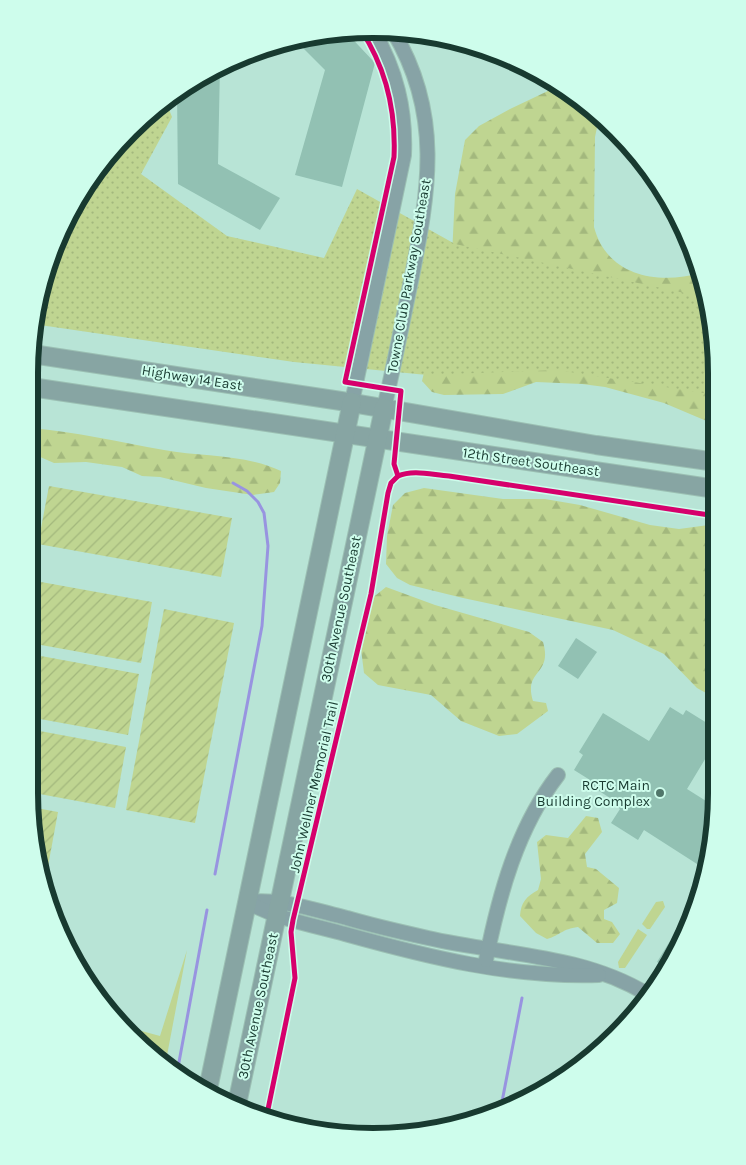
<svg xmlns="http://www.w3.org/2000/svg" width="746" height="1165" viewBox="0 0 746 1165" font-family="Karla,sans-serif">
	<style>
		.grass { fill: #bfd591 }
		.forest { fill: url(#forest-firs) }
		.park { fill: url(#park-dots) }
		.garden { fill: url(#garden-furrows) }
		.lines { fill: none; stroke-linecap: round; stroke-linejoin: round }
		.stream { stroke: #9894e0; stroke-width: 3 }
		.building { fill: #92c1b3 }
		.minor-casing { stroke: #9bbfb3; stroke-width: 16 }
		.major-casing { stroke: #9bbfb3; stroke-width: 20 }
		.minor { stroke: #87a3a6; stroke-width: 14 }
		.major { stroke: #87a5a3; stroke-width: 18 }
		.cycleway-casing { stroke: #cefdec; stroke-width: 8 }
		.cycleway { stroke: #d6006c; stroke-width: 5 }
		.poi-dot { fill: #50766a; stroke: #cefdec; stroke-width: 2 }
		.labels { text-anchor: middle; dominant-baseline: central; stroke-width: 4; stroke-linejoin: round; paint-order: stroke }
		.street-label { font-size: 14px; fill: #183a30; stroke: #cefdec }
		.poi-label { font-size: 14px; fill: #183a30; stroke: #cefdec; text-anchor: end }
		.rim { fill: none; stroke: #183a30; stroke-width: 6 }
	</style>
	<defs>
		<pattern id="forest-firs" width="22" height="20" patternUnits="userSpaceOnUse" patternTransform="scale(1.25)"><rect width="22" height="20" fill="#bfd591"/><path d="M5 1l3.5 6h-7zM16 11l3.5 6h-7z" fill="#a3b87d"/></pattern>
		<pattern id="park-dots" width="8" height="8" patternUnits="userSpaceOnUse" patternTransform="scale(1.25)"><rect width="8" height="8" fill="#bfd591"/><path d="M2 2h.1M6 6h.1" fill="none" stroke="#a3b87d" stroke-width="1.8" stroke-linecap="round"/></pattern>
		<pattern id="garden-furrows" width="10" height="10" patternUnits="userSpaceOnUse" patternTransform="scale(1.25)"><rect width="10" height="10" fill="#bfd591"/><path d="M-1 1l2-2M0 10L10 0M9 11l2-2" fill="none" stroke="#a3b87d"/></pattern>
	</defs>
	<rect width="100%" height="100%" fill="#b8e4d6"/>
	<g class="grass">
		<path d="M663,901L665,907L650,929H647L642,924L656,902Z"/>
		<path d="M638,929L647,935L625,968H619L618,962Z"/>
		<path d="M187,950L165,1066L127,1027L160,1036Z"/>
	</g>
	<g class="forest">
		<path d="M563,87L596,111L599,118L595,137L594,227C607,276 657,285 701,273C719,321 716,375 716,425L664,403L605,387L582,384L536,382L503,394L444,395L432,392L422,381L452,255L455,194L465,140L479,126L510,109L550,90Z"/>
		<path d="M31,428C76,432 119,442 164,450C202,457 246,454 281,471L280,483L274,492L253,495L206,488L160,477L142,476L122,467L86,462L54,463L31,453Z"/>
		<path d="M424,488L503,499H545L580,505L650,525L679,529L716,524L715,698L697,688L664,654L613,630L463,598L410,585L397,578L386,564L387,536L393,505L405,493Z"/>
		<path d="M386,587L435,605L529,632L543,642C553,676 523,669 533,701L546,703L548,711L517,734L499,736L461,721L431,695L378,685L364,673L361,649L371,599Z"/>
		<path d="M586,816L598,818L602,832L585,854L587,867L596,869L619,888L617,903L604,910V919L612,922L620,934L613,943H597L578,927C562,929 561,935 547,939L536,933L520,916C521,902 526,897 538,890L541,879L537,842L546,835L568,838Z"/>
	</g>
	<path class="park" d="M165,99L172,117L141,174L227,236L324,258L357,189L455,244L708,298L717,351L716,395L557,370L427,375L294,362L33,324L55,241L114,146Z"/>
	<g class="garden">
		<path d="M49,486L232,518L221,577L38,544Z"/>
		<path d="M30,580L152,602L141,663L30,643Z"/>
		<path d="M164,609L234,623L195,823L126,810Z"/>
		<path d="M30,654L139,674L128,735L29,717Z"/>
		<path d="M29,729L126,747L115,808L29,792Z"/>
		<path d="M31,807L58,812L44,888Z"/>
	</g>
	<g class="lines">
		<g class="stream">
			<path d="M215,874L262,626L268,546L264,513L258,502L247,491L233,483"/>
			<path d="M177,1073L207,910"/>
			<path d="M501,1107L522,998"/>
		</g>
	</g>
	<g class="building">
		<path d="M344,30L375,63L342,187L295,175L325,70L294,39Z"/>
		<path d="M220,65L218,164L280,198L260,230L178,184L177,91Z"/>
		<path d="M576,638L597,652L578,679L558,666Z"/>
		<path d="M670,707L683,715L686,710L715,728V754L710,751L687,789L714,806V837L699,893L697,892V864L644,830L638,840L611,823L620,809L617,806L618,803L588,784L590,780L574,770L583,755L579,752L603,713L649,741Z"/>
		<path d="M670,941L677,946L665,966L657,962Z"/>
	</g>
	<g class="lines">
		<g class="minor-casing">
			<g id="minor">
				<path d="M352,402L404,155C406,109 396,70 373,30"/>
				<path d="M384,408C394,366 402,324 411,281C429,191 443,114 393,31"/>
				<path d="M247,902C282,898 314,910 347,918C374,926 401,932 428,938C502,955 581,954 647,994"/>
				<path d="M247,902C277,919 312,925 345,934C428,957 511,978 599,975"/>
				<path d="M486,960C499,895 517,828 558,775"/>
			</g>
		</g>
		<g class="major-casing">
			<g id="major">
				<path d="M32,354L341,401L596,445L716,462"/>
				<path d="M31,387L716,489"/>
				<path d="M208,1089L352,402"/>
				<path d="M237,1104L384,408"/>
			</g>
		</g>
		<use href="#minor" class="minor"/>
		<use href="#major" class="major"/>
		<g class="cycleway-casing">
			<g id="cycleway">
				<path d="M398,476C413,469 433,475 449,476L716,516"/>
				<path d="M266,1119L295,978L291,932L293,920L371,594L388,493L391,483L398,476L394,464L401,391L345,382L394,157C396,112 386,68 361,30"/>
			</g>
		</g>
		<use href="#cycleway" class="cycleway"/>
	</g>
	<circle class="poi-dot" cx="660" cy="793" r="5"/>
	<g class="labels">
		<g class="street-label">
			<text transform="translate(409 276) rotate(-80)">Towne Club Parkway Southeast</text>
			<text transform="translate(192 378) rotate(9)">Highway 14 East</text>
			<text transform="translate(531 462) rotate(8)">12th Street Southeast</text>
			<text transform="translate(341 609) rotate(-78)">30th Avenue Southeast</text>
			<text transform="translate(314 787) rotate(-77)">John Wellner Memorial Trail</text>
			<text transform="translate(258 1006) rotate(-78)">30th Avenue Southeast</text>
		</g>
		<g class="poi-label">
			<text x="650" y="785">RCTC Main<tspan x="650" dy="16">Building Complex</tspan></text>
		</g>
	</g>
	<path d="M0 0H746V1165H0ZM373 38H373A335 335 0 0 1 708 373V793A335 335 0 0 1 373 1128H373A335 335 0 0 1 38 793V373A335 335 0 0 1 373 38Z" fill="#cefdec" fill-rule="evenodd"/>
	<path class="rim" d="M373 38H373A335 335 0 0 1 708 373V793A335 335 0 0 1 373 1128H373A335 335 0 0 1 38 793V373A335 335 0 0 1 373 38Z"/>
</svg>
